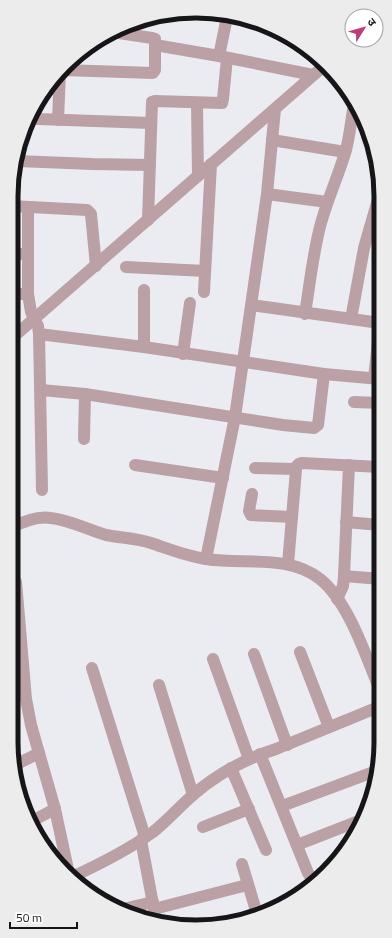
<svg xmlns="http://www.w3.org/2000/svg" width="392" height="938" viewBox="0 0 392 938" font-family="'Titillium Web','Noto Sans Devanagari',sans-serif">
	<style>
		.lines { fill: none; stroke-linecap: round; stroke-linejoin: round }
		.minor { stroke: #bba1a5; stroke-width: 12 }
		.rim { fill: none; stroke: #161618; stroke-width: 5 }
	</style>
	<rect width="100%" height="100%" fill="#ebecf2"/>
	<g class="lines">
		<g class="minor">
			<path d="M112,32L152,38L155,39V45L219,56L313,75"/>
			<path d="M219,56L227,17"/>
			<path d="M62,70L153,73L155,70V45"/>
			<path d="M197,103L198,176"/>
			<path d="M36,110L35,118L38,119L151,123"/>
			<path d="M58,120L60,72"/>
			<path d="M272,140L345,152"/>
			<path d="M17,161L92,164L150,165"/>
			<path d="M267,194L327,202"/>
			<path d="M11,206L87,210L91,214L96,266"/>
			<path d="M28,207V294L31,312L38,326L39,334L42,490"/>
			<path d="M148,220L152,102L155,101L222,103L223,99L227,58"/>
			<path d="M11,254H28"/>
			<path d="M126,267L205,271"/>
			<path d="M204,292L211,164"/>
			<path d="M11,294H28"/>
			<path d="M251,305L380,323"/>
			<path d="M305,314C310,283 313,252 321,223C328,198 339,174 346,150C350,135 351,120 354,104"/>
			<path d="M351,319L364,248L379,196"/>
			<path d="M39,334L144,347L324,374L380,379"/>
			<path d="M11,339L325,65"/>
			<path d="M144,347V290"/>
			<path d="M183,354L190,303"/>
			<path d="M374,378L380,323"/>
			<path d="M41,390L85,394L283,425L314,428L318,425L324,374"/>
			<path d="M354,402L380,403"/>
			<path d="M84,439L85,394"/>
			<path d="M135,465L223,478"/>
			<path d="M255,468L296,469"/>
			<path d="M252,494L249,511L251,515L292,517"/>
			<path d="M346,522L380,525"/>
			<path d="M11,528C24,521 37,516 51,518C70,520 88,530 106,535C121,538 136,538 151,543C169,549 186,556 206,559C244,565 288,554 320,579C349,602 367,659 381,693"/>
			<path d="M206,559L235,417L267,194L275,109"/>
			<path d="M288,564L296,470C296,466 297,464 302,463L380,467"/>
			<path d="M344,576L381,579"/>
			<path d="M16,582L26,699L31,725L55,809L69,874"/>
			<path d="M337,599L343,586L344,576L349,465"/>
			<path d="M300,652L329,727"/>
			<path d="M254,654L287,745"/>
			<path d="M213,659L249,759"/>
			<path d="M92,668L145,837"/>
			<path d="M159,685L193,795"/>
			<path d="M260,754L308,873L312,879L317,877"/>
			<path d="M15,765L39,753"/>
			<path d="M231,768L266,850"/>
			<path d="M282,806L376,771"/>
			<path d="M32,821L55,809"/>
			<path d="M203,827L249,809"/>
			<path d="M141,840L156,920"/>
			<path d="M297,845L361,820"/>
			<path d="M242,864L257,914"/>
			<path d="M72,877C100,864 128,850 153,832C167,821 179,807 193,795C217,774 245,759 276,749L381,706"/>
			<path d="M123,909L153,902"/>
			<path d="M154,909L247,885"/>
		</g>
	</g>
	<path d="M0 0H392V938H0ZM196 18H196A178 178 0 0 1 374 196V742A178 178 0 0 1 196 920H196A178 178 0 0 1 18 742V196A178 178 0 0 1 196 18Z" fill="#ececed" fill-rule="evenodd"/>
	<path class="rim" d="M196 18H196A178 178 0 0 1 374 196V742A178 178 0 0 1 196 920H196A178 178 0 0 1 18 742V196A178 178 0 0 1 196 18Z"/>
	<g transform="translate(364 28) rotate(53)"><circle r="19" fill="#ffffff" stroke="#a2a2a3"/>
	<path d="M0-3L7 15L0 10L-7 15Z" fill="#c23a78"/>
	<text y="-6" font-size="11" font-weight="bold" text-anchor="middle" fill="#161618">उ</text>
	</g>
	<path d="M10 922v6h67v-6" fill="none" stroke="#161618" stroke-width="2"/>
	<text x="16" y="922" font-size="12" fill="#161618" stroke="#ffffff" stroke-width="3" paint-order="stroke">50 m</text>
</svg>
